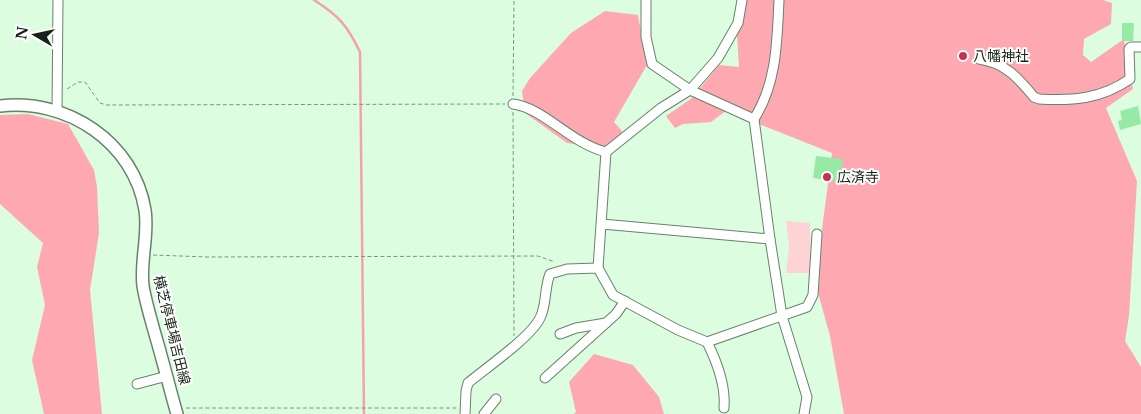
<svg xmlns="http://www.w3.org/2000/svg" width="1141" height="414" viewBox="0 0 1141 414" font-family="'Libre Baskerville','Noto Sans JP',serif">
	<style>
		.green { fill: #fdd3d6 }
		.forest { fill: #fea9b2 }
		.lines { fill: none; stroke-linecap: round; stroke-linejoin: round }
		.stream { stroke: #f6a1aa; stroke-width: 2.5 }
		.building { fill: #97eaa5 }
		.minor-casing { stroke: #66836a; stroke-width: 11 }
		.major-casing { stroke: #66836a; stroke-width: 14 }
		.path { stroke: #7e9481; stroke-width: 1; stroke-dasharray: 4 2.5; stroke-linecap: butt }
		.minor { stroke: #fff; stroke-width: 9 }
		.major { stroke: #fff; stroke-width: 11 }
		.poi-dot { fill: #c33253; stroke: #fff; stroke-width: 2 }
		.labels { text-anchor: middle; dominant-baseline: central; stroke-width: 4; stroke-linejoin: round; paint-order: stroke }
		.poi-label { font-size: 14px; fill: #172319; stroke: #fff; text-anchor: start }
		.street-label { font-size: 14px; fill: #172319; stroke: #fff }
	</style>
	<rect width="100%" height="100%" fill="#ddfde1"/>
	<path class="green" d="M786,221L810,223L811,273H786L789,247Z"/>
	<g class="forest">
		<path d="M747,0H1103L1112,3L1111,24L1084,39L1083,55L1091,62L1124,39L1133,89L1106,108L1137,181L1129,316L1125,341L1141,367V414H844L830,336L815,282L832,153L726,111L711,122L683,124L675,128L666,116L692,98L719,65L739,67L737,33Z"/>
		<path d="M605,11L638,15L647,65L614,122L622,131L615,150L567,143L525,113L522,91L530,78L571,33Z"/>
		<path d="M28,114L68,124L94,170L97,187L99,233L90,290L102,414H44L32,360L45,305L37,267L43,243L0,204V115Z"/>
		<path d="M594,354L633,365L659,397L664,414H574L576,412L569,382Z"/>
	</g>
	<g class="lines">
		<path class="stream" d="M314,0C339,16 347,25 360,52L364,414"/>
	</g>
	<g class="building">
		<path d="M1122,23H1134L1133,41H1122Z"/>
		<path d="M1138,106L1141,124L1120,130L1118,121L1122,120L1120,111Z"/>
		<path d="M816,156L843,159L840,182L813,178Z"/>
	</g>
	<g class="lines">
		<g class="minor-casing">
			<g id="minor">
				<path d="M646,0V37L652,64L690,90L754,119L770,239L782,316L807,397L804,414"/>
				<path d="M979,59C1006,63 1018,78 1034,97L1039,99C1073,101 1101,99 1130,79L1129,49L1131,47H1141"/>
				<path d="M513,104C544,108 570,143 606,152L661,108L690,90L718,58L738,23L742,0"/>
				<path d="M57,111L58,0"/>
				<path d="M754,119C777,83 777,41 779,0"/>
				<path d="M602,224L770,239"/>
				<path d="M598,268L606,152"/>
				<path d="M560,334L576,328L606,323"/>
				<path d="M707,342C717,362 726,385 724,408"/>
				<path d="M545,378L616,314L625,301"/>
				<path d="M137,384L167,376"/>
				<path d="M465,414L466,391L468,383C486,368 531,337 540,318C547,305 544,288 550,274L567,269L598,268L613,295L678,330L707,342L807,307L813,295L817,234"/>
				<path d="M484,414L496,399"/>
			</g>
		</g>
		<g class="major-casing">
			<path id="major" d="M0,106C67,98 134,142 145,210C149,235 140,260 143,286C146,304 152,323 157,341C164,365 170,390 177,414"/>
		</g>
		<g class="path">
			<path d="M67,89L78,82H85L100,103L107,105L505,104"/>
			<path d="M513,96L514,0"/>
			<path d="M513,112L514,336"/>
			<path d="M153,255L208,257L538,256L555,262"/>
			<path d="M186,408H457"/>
		</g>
		<use href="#minor" class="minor"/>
		<use href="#major" class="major"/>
	</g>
	<g class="poi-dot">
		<circle cx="963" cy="56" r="5"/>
		<circle cx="827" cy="177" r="5"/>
	</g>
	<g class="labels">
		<g class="poi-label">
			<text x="973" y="56">八幡神社</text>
			<text x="837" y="177">広済寺</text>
		</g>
		<g class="street-label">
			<text transform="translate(172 330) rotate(76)">横芝停車場吉田線</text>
		</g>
	</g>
	<g transform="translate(35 35) rotate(279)" stroke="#ffffff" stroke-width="4" paint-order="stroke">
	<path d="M0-4L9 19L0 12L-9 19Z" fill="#172319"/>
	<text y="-8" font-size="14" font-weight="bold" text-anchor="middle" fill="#172319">N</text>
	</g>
</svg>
